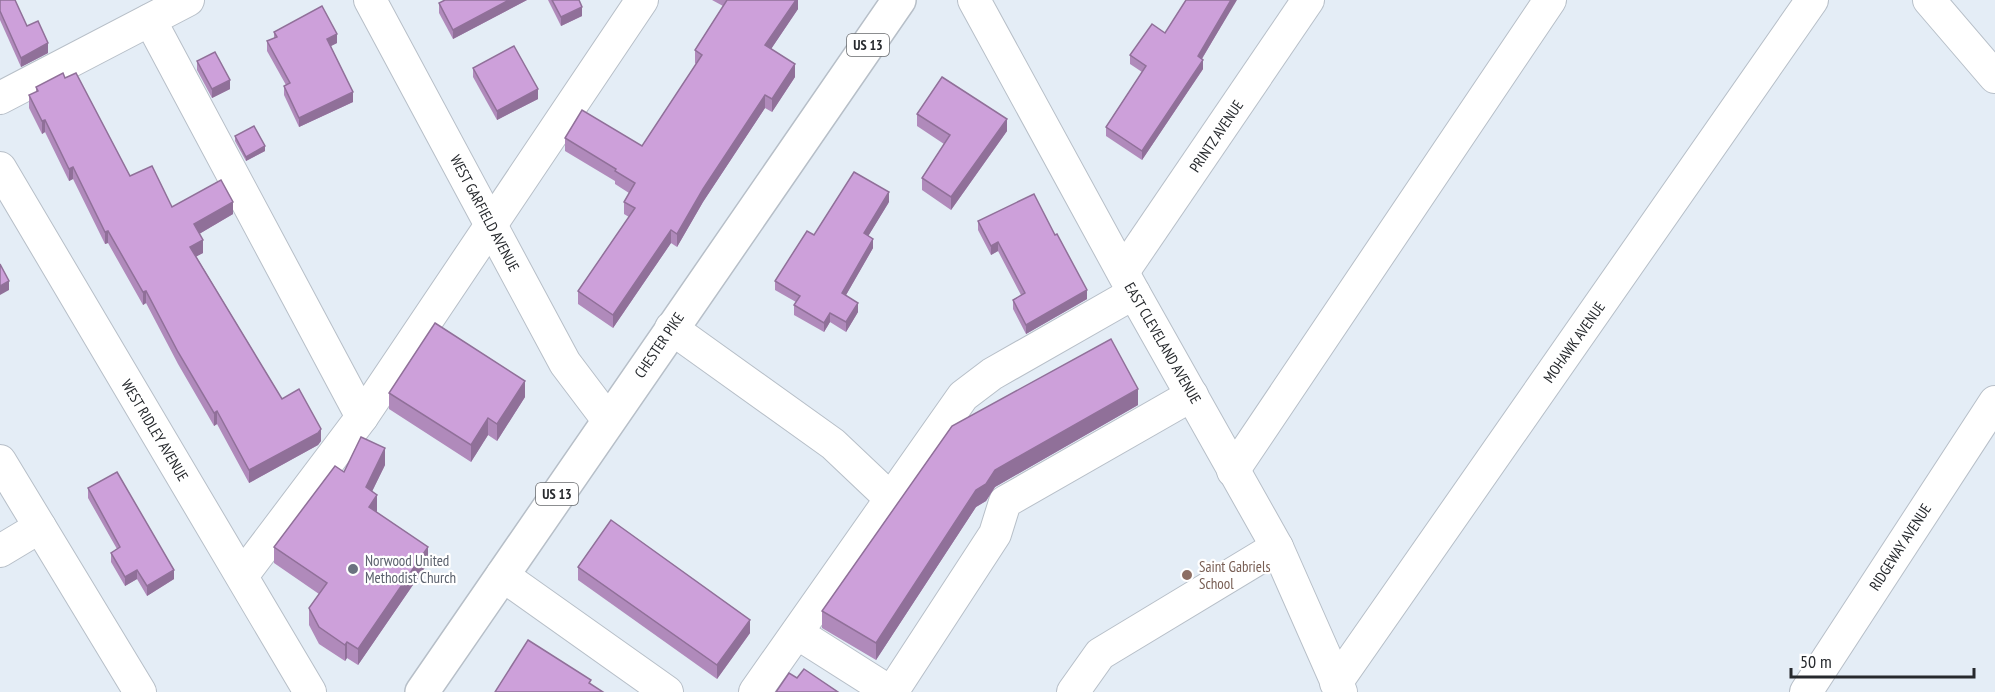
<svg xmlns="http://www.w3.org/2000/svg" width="1995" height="692" viewBox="0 0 1995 692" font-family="'PT Sans Narrow',sans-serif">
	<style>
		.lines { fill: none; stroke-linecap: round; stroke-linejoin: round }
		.minor-casing { stroke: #b7bfc8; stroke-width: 34 }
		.major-casing { stroke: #b7bfc8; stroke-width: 36 }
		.minor { stroke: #fff; stroke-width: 32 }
		.major { stroke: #fff; stroke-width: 33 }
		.wall { fill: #b08abb }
		.shaded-wall { fill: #907099 }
		.building { fill: #cda0da; stroke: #907099; stroke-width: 1.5 }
		.worship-dot { fill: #6b7280; stroke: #fff; stroke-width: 2 }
		.education-dot { fill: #8d6e63; stroke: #fff; stroke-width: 2 }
		.labels { text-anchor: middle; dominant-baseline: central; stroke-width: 4.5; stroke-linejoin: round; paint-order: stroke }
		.shield { fill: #fff; stroke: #67696c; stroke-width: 1.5 }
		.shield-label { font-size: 14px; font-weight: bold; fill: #26292d }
		.street-label { font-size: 15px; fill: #26292d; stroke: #fff }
		.worship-label { font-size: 15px; fill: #5b616d; stroke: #fff; text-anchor: start }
		.education-label { font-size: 15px; fill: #785e54; stroke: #fff; text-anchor: start }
	</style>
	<rect width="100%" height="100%" fill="#e4edf6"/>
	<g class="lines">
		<g class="minor-casing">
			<g id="minor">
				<path d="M370,0L565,363L608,420"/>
				<path d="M974,0L1134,293L1277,547L1341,692"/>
				<path d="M1929,0L1995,77"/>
				<path d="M150,20L362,417"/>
				<path d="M0,98L188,0"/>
				<path d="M0,168L310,692"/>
				<path d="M1123,272L1308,0"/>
				<path d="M671,328L833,444L890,498"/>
				<path d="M0,461L140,692"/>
				<path d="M1233,471L1550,0"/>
				<path d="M0,551L40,527"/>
				<path d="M502,575L667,692"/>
				<path d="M242,576L362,417L642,0"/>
				<path d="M797,633L890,692"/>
				<path d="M1336,683L1812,0"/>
				<path d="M755,692L963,396L992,374L1134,293"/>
				<path d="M892,692L995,534L1005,502L1192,395"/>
				<path d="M1073,692L1100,654L1277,547"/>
				<path d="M1806,692L1995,402"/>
			</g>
		</g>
		<g class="major-casing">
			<path id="major" d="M422,692L899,0"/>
		</g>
		<use href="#minor" class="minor"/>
		<use href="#major" class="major"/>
	</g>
	<g class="wall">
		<path d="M0,0L27,26L48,53L21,67L0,20Z"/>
		<path d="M527,0L453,39L439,13V3Z"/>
		<path d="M548,0H579L582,16L561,26Z"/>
		<path d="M712,0H798V9L771,49L795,77L772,112L765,108L703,202L677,247L671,243L613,328L578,304V291L629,217L624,214V202L629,193L615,184V181L565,151V138L642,146L696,64L695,63V50L723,6Z"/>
		<path d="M1228,14L1202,59L1203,69L1142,160L1106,136V127L1142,72L1130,64V55Z"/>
		<path d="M274,32L337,43L331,46L353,102L299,127L284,95V86L286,85L267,51V41L274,38Z"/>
		<path d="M197,61L230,89L212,98L197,70Z"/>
		<path d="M473,68L538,99L497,120L473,77Z"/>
		<path d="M65,78L130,176L172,207L233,214L199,234L203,253L196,256L282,399L321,441L318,445L249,483L217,424L214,426L178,364L146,303L143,305L108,243L105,244L73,179L69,181L45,132L42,134L29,108V95L36,92V87Z"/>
		<path d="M917,114L1007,131L951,210L922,190V178L944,144L917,126Z"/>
		<path d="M235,136L265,151L246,161L235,141Z"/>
		<path d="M889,202L868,236L873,248L846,295L858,312L846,332L830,322L824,332L794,315V305L796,302L775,290V281Z"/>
		<path d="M978,221L1087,299L1026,334L1013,309V300L1021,295L998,251L991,255L978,230Z"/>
		<path d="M389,393L525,397L497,441L488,435L471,462L389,409Z"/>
		<path d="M1138,405L995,487L986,501L976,507L876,660L822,628V611L952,426Z"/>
		<path d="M385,465L372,491L377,512L428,563L358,665L347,658L345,661L319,644L309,625V608L319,594L274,563V547L344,472Z"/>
		<path d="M88,488L174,579L147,596L137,579L125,586L111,562V553L117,549L88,498Z"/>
		<path d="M578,567L750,633L717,679L578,580Z"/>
	</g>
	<g class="shaded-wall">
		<path d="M509,0H527L453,39V30Z"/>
		<path d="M796,0H798V9L765,58V45Z"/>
		<path d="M1231,0H1237L1198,65V56Z"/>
		<path d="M582,7V16L561,26V17Z"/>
		<path d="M337,34V43L327,48V39Z"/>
		<path d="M48,43V53L21,67V58Z"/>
		<path d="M1203,60V69L1142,160V151Z"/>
		<path d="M795,64V77L772,112V99Z"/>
		<path d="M230,80V89L212,98V89Z"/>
		<path d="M538,89V99L497,120V111Z"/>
		<path d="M353,92V102L299,127V118Z"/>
		<path d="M765,95V108L703,202L677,247V234L703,189Z"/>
		<path d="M1007,119V131L951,210V197Z"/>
		<path d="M45,120V132L42,134V121Z"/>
		<path d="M265,146V151L246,161V157Z"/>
		<path d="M73,167V179L69,181V169Z"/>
		<path d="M889,192V202L864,243V233Z"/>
		<path d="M233,202V214L194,237V224Z"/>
		<path d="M671,230V243L613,328V315Z"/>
		<path d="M108,231V243L105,244V232Z"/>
		<path d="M873,239V248L842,302V293Z"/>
		<path d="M203,240V253L190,260V247Z"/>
		<path d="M998,242V251L991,255V246Z"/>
		<path d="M9,281V290L0,295V286Z"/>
		<path d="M1087,290V299L1026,334V325Z"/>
		<path d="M146,291V303L143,305V292Z"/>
		<path d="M858,303V312L846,332V322Z"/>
		<path d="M830,313V322L824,332V323Z"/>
		<path d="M525,381V397L497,441V424Z"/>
		<path d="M1138,389V405L995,487L986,501L976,507L876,660V643L976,490L995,470Z"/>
		<path d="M217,411V424L214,426V413Z"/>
		<path d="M488,418V435L471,462V445Z"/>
		<path d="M321,429V441L318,445L249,483V470Z"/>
		<path d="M385,448V465L366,504V487Z"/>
		<path d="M377,495V511L369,523V507Z"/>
		<path d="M428,547V563L358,665V649Z"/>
		<path d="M137,570V579L125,586V577Z"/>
		<path d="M174,570V579L147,596V586Z"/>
		<path d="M750,620V633L717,679V665Z"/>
		<path d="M347,642V658L345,661V645Z"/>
	</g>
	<g class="building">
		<path d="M0,0H15L27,26L38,21L48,43L21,58L0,11Z"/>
		<path d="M445,0H509L453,30L439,3Z"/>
		<path d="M552,0H579L582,7L561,17Z"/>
		<path d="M727,0H796L765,45L795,64L772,99L765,95L703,189L677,234L671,230L613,315L578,291L635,208L624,202L635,183L615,171L616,169L565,138L582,110L642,146L702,55L695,50Z"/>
		<path d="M1186,0H1231L1198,56L1203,60L1142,151L1106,127L1146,66L1130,55L1152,24L1165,33Z"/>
		<path d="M322,6L337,34L327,39L353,92L299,118L284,86L290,83L267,41L277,37L274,32Z"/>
		<path d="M514,46L538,89L497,111L473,68Z"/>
		<path d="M215,52L230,80L212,89L197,61Z"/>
		<path d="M63,73L65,78L76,73L130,176L152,166L172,207L221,180L233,202L194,224L203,240L190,247L282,399L299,389L321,429L318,433L249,470L217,411L214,413L178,352L146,291L143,292L108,231L105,232L73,167L69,169L45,120L42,121L29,95L38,91L36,87Z"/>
		<path d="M942,77L1007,119L951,197L922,178L950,135L917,114Z"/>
		<path d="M254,126L265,146L246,157L235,136Z"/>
		<path d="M854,172L889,192L864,233L873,239L842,293L858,303L846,322L830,313L824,323L794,305L800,296L775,281L807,231L814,235Z"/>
		<path d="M1034,194L1055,235L1057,234L1087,290L1026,325L1013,300L1025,293L998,242L991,246L978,221Z"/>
		<path d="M0,264L9,281L0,286Z"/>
		<path d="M435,323L525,381L497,424L488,418L471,445L389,393Z"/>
		<path d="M1111,339L1138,389L995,470L986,484L976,490L876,643L822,611L952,426Z"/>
		<path d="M361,437L385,448L366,487L377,495L369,507L428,547L358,649L347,642L345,645L319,627L309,608L327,583L274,547L335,466L344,472Z"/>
		<path d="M117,472L174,570L147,586L137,570L125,577L111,553L120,547L88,488Z"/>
		<path d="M611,520L750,620L717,665L578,567Z"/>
		<path d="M528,640L591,680L589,683L603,692H495Z"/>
		<path d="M804,669L838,692H776L789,673L797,678Z"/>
	</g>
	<circle class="worship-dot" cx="353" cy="569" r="6"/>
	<circle class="education-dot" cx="1187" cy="575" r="6"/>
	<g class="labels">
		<g class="shield">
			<rect x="847" y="34" width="42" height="22" rx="4.5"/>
			<rect x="536" y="483" width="42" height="22" rx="4.5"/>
		</g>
		<g class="shield-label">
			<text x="868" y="45">US 13</text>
			<text x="557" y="494">US 13</text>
		</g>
		<g class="street-label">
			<text transform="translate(1216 136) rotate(-56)">PRINTZ AVENUE</text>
			<text transform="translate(485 213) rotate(62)">WEST GARFIELD AVENUE</text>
			<text transform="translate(1574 342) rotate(-55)">MOHAWK AVENUE</text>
			<text transform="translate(1163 343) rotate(60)">EAST CLEVELAND AVENUE</text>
			<text transform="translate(659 345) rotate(-56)">CHESTER PIKE</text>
			<text transform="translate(155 430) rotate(59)">WEST RIDLEY AVENUE</text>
			<text transform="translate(1900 547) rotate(-57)">RIDGEWAY AVENUE</text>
		</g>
		<g class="worship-label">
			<text x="365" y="560">Norwood United<tspan x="365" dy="17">Methodist Church</tspan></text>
		</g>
		<g class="education-label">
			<text x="1199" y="566">Saint Gabriels<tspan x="1199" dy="17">School</tspan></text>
		</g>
	</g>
	<path d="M1791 668v9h183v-9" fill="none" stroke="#26292d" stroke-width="3"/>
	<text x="1800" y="668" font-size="18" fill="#26292d" stroke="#ffffff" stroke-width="4.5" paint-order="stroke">50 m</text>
</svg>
